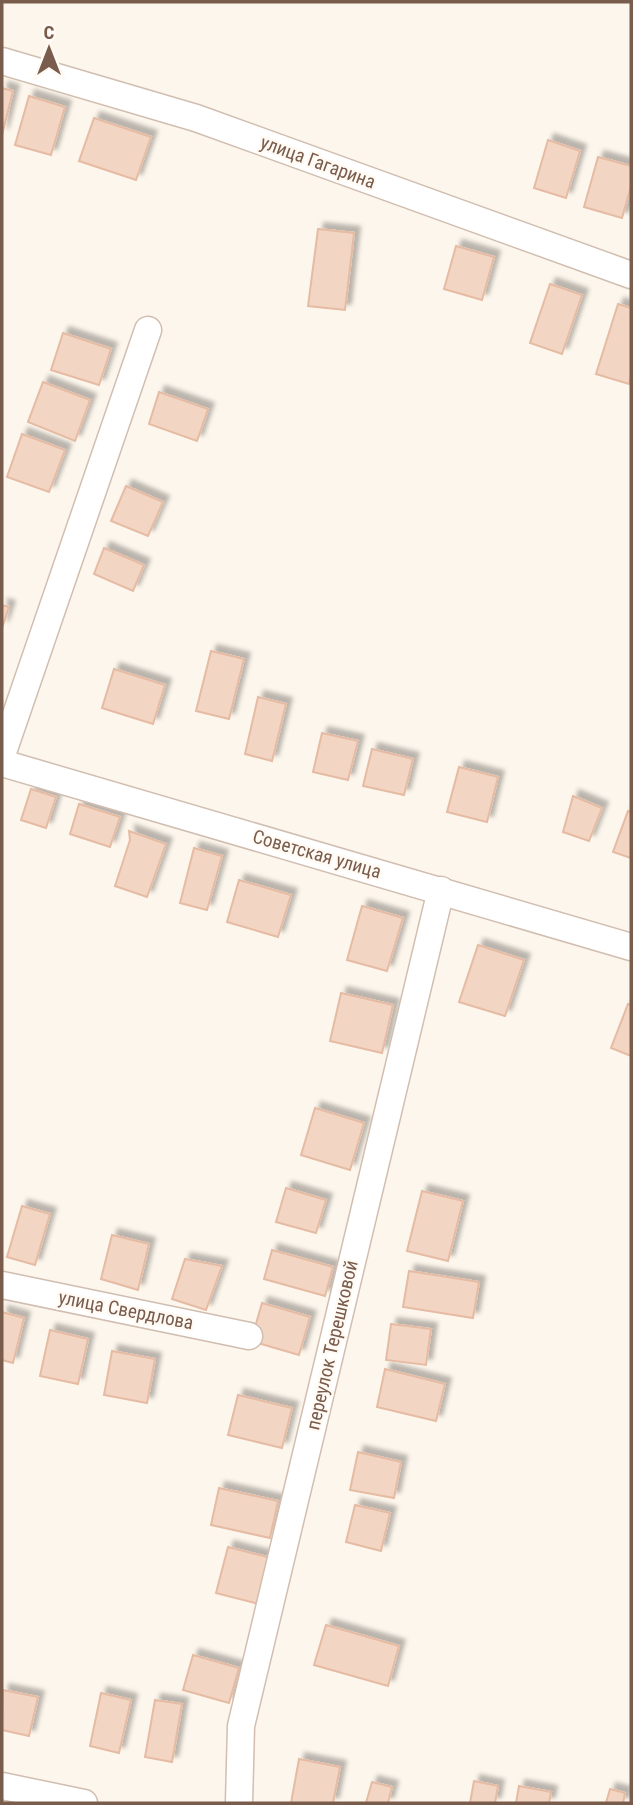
<svg xmlns="http://www.w3.org/2000/svg" width="633" height="1805" viewBox="0 0 633 1805" font-family="'Roboto Condensed',sans-serif">
	<style>
		.building { fill: #f3d5c3; stroke: #e6bba3; stroke-width: 2; filter: url(#shadow) }
		.lines { fill: none; stroke-linecap: round; stroke-linejoin: round }
		.minor-casing { stroke: #d1beb0; stroke-width: 29 }
		.minor { stroke: #fff; stroke-width: 26 }
		.labels { text-anchor: middle; dominant-baseline: central; stroke-width: 5; stroke-linejoin: round; paint-order: stroke }
		.street-label { font-size: 19px; fill: #7a5c4d; stroke: #fffaf3 }
	</style>
	<defs>
		<filter id="shadow"><feDropShadow dx="6" dy="-6" stdDeviation="2" flood-color="#0004"/></filter>
	</defs>
	<rect width="100%" height="100%" fill="#fdf6ec"/>
	<g class="building">
		<path d="M2,88L13,91L2,135Z"/>
		<path d="M29,96L65,107L51,155L15,145Z"/>
		<path d="M94,118L151,137L136,180L79,161Z"/>
		<path d="M548,140L580,151L566,198L534,188Z"/>
		<path d="M598,157L631,166V186L622,218L584,207Z"/>
		<path d="M318,229L354,233L345,310L308,306Z"/>
		<path d="M456,246L494,257L482,300L444,289Z"/>
		<path d="M550,284L582,295L562,354L530,343Z"/>
		<path d="M618,304L631,308V375L629,384L596,374Z"/>
		<path d="M63,333L111,349L99,385L51,370Z"/>
		<path d="M43,382L90,400L75,441L28,422Z"/>
		<path d="M159,392L208,409L197,441L149,424Z"/>
		<path d="M22,434L65,450L49,492L7,477Z"/>
		<path d="M126,486L163,502L148,536L111,521Z"/>
		<path d="M104,548L144,565L133,591L94,574Z"/>
		<path d="M2,605L9,607L2,628Z"/>
		<path d="M211,651L244,659L229,719L196,711Z"/>
		<path d="M114,669L165,685L153,724L102,708Z"/>
		<path d="M258,697L286,704L272,761L245,754Z"/>
		<path d="M322,733L358,741L348,780L313,772Z"/>
		<path d="M372,749L413,759L404,795L363,786Z"/>
		<path d="M459,767L498,777L487,822L447,812Z"/>
		<path d="M31,789L56,797L46,828L21,820Z"/>
		<path d="M573,796L602,808L589,841L563,832Z"/>
		<path d="M79,804L120,817L110,847L70,834Z"/>
		<path d="M628,811L631,812V858L613,852Z"/>
		<path d="M129,831L166,844L147,897L115,886L130,840Z"/>
		<path d="M194,848L222,856L207,910L180,903Z"/>
		<path d="M239,880L291,895L278,937L227,922Z"/>
		<path d="M362,906L403,918L387,971L347,960Z"/>
		<path d="M478,945L524,960L505,1016L459,1002Z"/>
		<path d="M341,993L393,1005L382,1053L330,1041Z"/>
		<path d="M628,1004L631,1005V1056L611,1048Z"/>
		<path d="M315,1108L364,1123L350,1170L301,1155Z"/>
		<path d="M286,1188L326,1200L316,1233L276,1222Z"/>
		<path d="M422,1191L463,1201L448,1261L407,1251Z"/>
		<path d="M22,1206L50,1214L35,1265L7,1257Z"/>
		<path d="M112,1235L149,1244L138,1290L101,1279Z"/>
		<path d="M272,1250L333,1267L325,1296L264,1279Z"/>
		<path d="M185,1259L222,1266L206,1310L172,1299Z"/>
		<path d="M409,1271L479,1282L473,1318L403,1307Z"/>
		<path d="M262,1303L310,1317L299,1355L251,1341Z"/>
		<path d="M2,1312L24,1318L13,1363L2,1360Z"/>
		<path d="M391,1324L431,1329L426,1365L386,1360Z"/>
		<path d="M50,1330L88,1339L78,1384L40,1376Z"/>
		<path d="M112,1351L155,1359L147,1403L104,1395Z"/>
		<path d="M385,1369L445,1384L436,1421L377,1407Z"/>
		<path d="M238,1395L292,1408L282,1448L228,1435Z"/>
		<path d="M358,1452L401,1462L394,1498L350,1490Z"/>
		<path d="M219,1488L278,1501L270,1538L211,1525Z"/>
		<path d="M355,1505L390,1513L381,1551L346,1542Z"/>
		<path d="M228,1547L271,1558L259,1604L216,1593Z"/>
		<path d="M326,1625L399,1646L388,1686L314,1665Z"/>
		<path d="M193,1655L239,1668L229,1703L183,1690Z"/>
		<path d="M3,1690L38,1697L29,1736L2,1730Z"/>
		<path d="M101,1693L131,1700L119,1753L90,1746Z"/>
		<path d="M155,1700L182,1704L172,1762L145,1757Z"/>
		<path d="M299,1759L340,1767L333,1803H291Z"/>
		<path d="M474,1781L498,1786L495,1803H470Z"/>
		<path d="M372,1782L392,1787L388,1803H366Z"/>
		<path d="M519,1786L551,1792L549,1803H516Z"/>
		<path d="M610,1789L625,1793L623,1803H606Z"/>
	</g>
	<g class="lines">
		<g class="minor-casing">
			<g id="minor">
				<path d="M2,61L196,118L631,275"/>
				<path d="M2,755L148,330"/>
				<path d="M2,763L631,947"/>
				<path d="M2,1285L249,1336"/>
				<path d="M2,1786L84,1803"/>
				<path d="M239,1803L241,1726L441,890"/>
			</g>
		</g>
		<use href="#minor" class="minor"/>
	</g>
	<g class="labels">
		<g class="street-label">
			<text transform="translate(318 162) rotate(20)">улица Гагарина</text>
			<text transform="translate(317 854) rotate(16)">Советская улица</text>
			<text transform="translate(126 1310) rotate(11)">улица Свердлова</text>
			<text transform="translate(332 1345) rotate(-77)">переулок Терешковой</text>
		</g>
	</g>
	<rect width="633" height="1805" fill="none" stroke="#7a5c4d" stroke-width="7"/>
	<g transform="translate(49 49)" stroke="#fffaf3" stroke-width="5" paint-order="stroke">
	<path d="M0-5L12 26L0 18L-12 26Z" fill="#7a5c4d"/>
	<text y="-10" font-size="19" font-weight="bold" text-anchor="middle" fill="#7a5c4d">С</text>
	</g>
</svg>
